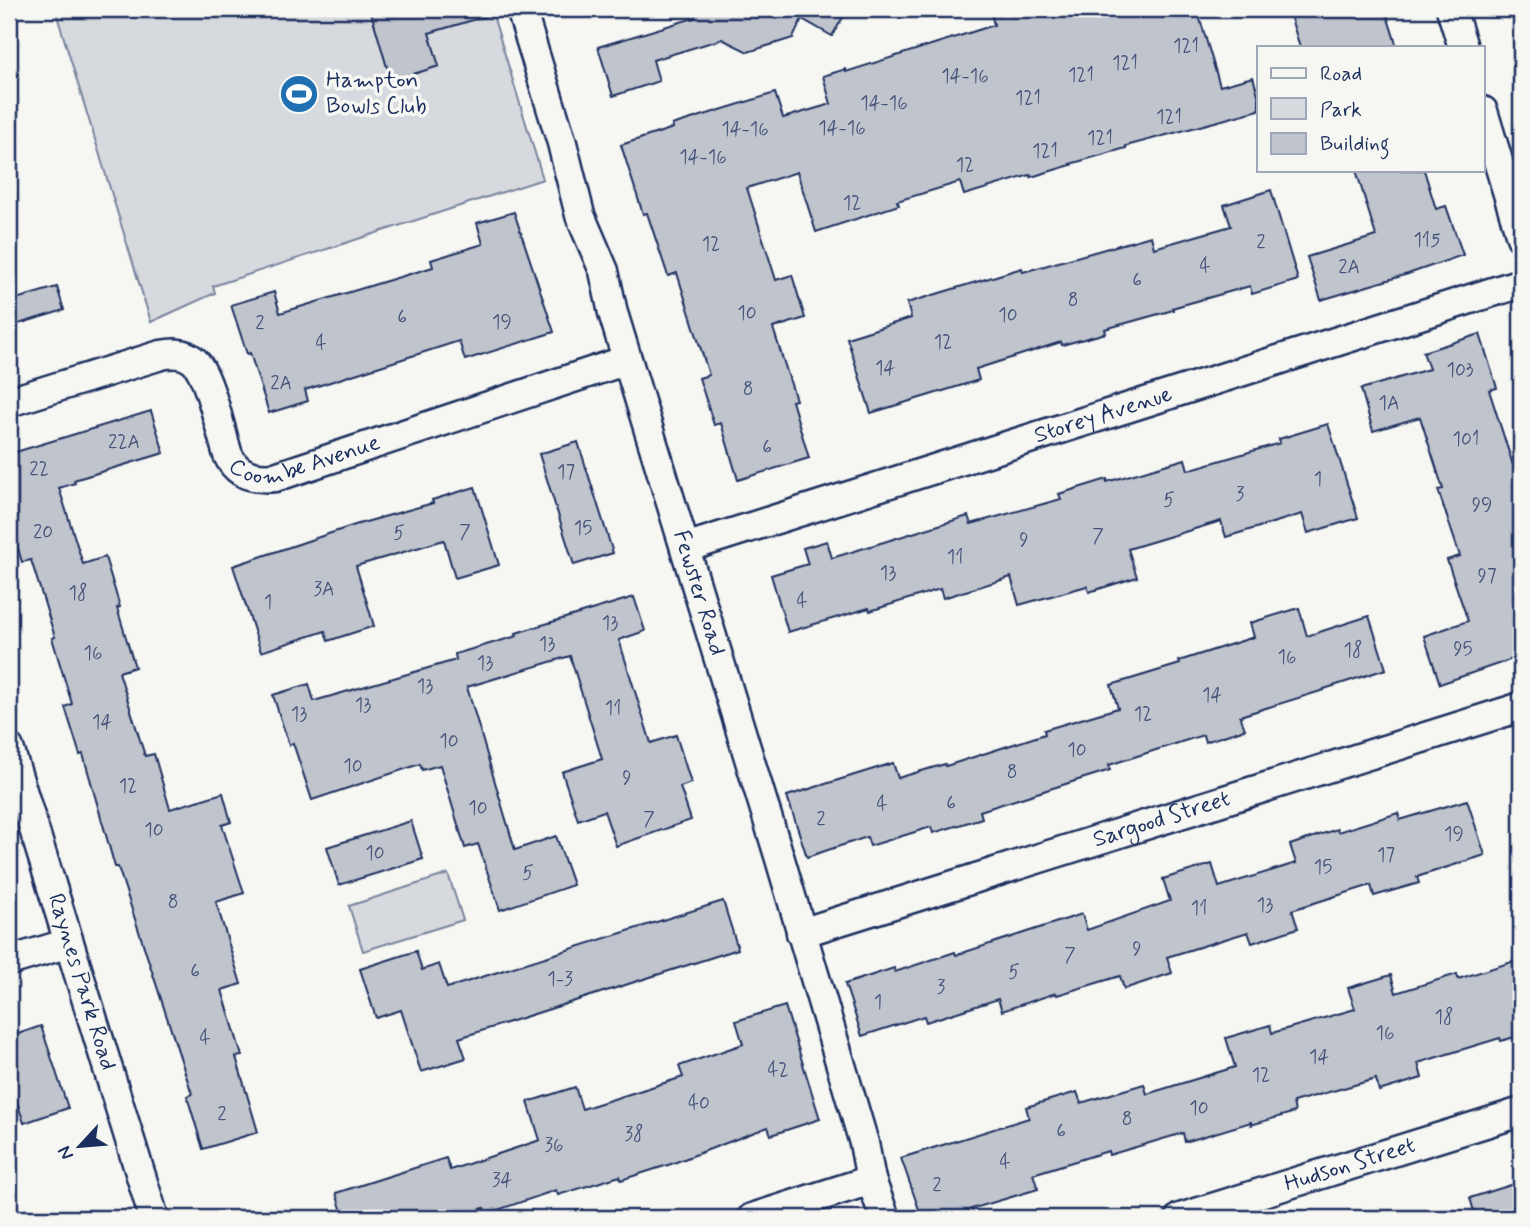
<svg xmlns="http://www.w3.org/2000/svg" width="1530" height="1227" viewBox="0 0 1530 1227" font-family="Mynerve,sans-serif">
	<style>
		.green { fill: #d6d9dd; stroke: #78849e; stroke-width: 2 }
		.building { fill: #c0c4cd; stroke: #1b2f5e; stroke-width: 2 }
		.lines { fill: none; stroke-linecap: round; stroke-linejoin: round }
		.street-casing { stroke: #1b2f5e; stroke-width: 33 }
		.street { stroke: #f6f6f2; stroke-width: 28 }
		.labels { text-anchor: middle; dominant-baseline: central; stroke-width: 7; stroke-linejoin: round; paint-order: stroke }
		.number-label { font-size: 19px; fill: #44547a }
		.poi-label { font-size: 23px; fill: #1b2f5e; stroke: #f6f6f2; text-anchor: start }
		.street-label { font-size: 23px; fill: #1b2f5e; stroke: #f6f6f2 }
	</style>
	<rect width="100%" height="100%" fill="#f6f6f2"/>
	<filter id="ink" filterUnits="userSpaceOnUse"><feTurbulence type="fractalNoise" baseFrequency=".0143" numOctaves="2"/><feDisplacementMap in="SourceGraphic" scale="14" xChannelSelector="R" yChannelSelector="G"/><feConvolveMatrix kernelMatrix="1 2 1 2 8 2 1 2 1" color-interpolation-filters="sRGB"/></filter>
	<g filter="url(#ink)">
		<g class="green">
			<path d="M55,9H491L543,179L213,286L215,293L151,322Z"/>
			<path d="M448,874L463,920L363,951L349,906Z"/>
		</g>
		<g class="building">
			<path d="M370,9H489L490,15L429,33L439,66L391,81Z"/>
			<path d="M699,9H848L832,36L802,19L793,38L748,52L722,39L653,60L659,81L613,96L598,47L694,18Z"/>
			<path d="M1004,9H1197L1220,86L1253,77L1259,98V110L1126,146V148L1070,164L1071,165L1031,177L1030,175L964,195L960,182L897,201L899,205L816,232L797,172L747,188L776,280L792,275L805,318L773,328L796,400L792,401L809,458L738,480L721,423L714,425L699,378L709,375L677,273L668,276L647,213L643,214L621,145L673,128L672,125L775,93L783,118L831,104L823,76L846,69V72L994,25L991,13Z"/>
			<path d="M1288,9H1385L1397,47H1300Z"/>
			<path d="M1356,170H1424L1436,209L1446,206L1463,255L1408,274L1321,300L1307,257L1376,236Z"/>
			<path d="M1271,190L1298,280L1252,294L1250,286L1172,308L1173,310L1105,329L1106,333L1062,345L1061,342L976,369L979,380L871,413L847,338L911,318L907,303L1022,268L1023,272L1151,236L1154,248L1231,226L1224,205Z"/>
			<path d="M514,212L554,332L465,360L459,341L305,390L308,401L269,413L250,353L247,354L231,305L274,292L280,313L433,267L431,260L483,244L477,223Z"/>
			<path d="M57,287L64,310L9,327V301Z"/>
			<path d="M1480,334L1497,388L1489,390L1513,465H1514L1521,485V656L1440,684L1424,636L1468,621L1447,560L1460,556L1438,490L1443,489L1420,417L1373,431L1361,389L1429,369L1423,352Z"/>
			<path d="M151,411L164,453L74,480L75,483L59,488L83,564L105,557L120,607L117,608L135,667L119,672L145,756L154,754L170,809L223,793L231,822L222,825L244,893L216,902L241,984L222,990L242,1056L236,1057L258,1132L203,1149L187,1096L192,1094L118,867H115L83,754L80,755L65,707L72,704L52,638L55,637L31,560L22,562L9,518V454Z"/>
			<path d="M1328,424L1358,518L1308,533L1302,514L1226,537L1221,521L1128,549L1137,577L1089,592L1087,586L1019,605L1011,577L943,598L940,589L870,611L869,608L788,632L771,575L808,564L803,548L827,541L832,558L968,516L971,524L1061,499L1059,494L1107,479V482L1185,459L1188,470L1280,443L1279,439Z"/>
			<path d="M578,442L613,553L574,565L539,454Z"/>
			<path d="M475,487L499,565L455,578L444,540L356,566L374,626L328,641L325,631L261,652L233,566L355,525L433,503L432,500Z"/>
			<path d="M634,597L645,631L619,640L651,743L676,735L691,783L680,787L691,820L616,846L604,811L578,820L562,772L602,759L570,656L467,687L515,850L556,836L573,885L500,910L478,844L465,848L440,765L422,770L420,764L312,800L293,743L289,745L273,695L309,684L314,701L456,660L455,654L517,636L516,633Z"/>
			<path d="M1299,608L1307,636L1369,616L1386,669L1324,689V690L1240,716L1245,729L1205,742L1203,735L1109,765L1110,770L980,811L982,818L933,833L931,827L870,846L867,837L807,857L787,796L893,763L898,778L945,764L946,766L1045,734L1044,730L1118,708L1111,685L1180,664L1179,661L1254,637L1250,623Z"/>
			<path d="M1467,800L1485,855L1417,877L1419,883L1374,896L1371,885L1292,910L1298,928L1252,943L1248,932L1167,957L1172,973L1124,989L1120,976L1057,995L1056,993L1002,1011L998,999L926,1022L924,1016L862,1036L845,984L894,968L895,972L955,952L956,955L1082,914L1087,930L1170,901L1163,879L1212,864L1219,887L1296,863L1290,845L1337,829L1338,832L1398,813L1400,820Z"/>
			<path d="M411,821L423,859L339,885L327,847Z"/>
			<path d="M723,901L738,949L459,1038L466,1058L421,1072L401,1010L376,1018L360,969L416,951L422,970L439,964L447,988Z"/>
			<path d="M1521,959V1035L1501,1041L1500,1038L1418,1063L1422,1078L1379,1091L1376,1079L1293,1102L1295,1112L1251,1125V1122L1185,1142L1183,1133L1109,1155L1108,1151L1033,1174L1038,1189L971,1209L973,1213L956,1218H922L901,1158L1029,1118L1026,1107L1077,1092L1081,1103L1144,1084L1147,1094L1235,1067L1226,1038L1270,1025L1272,1033L1355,1009L1348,988L1391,975L1396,993L1457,974L1458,979Z"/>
			<path d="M785,1006L820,1119L771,1135L768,1127L671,1164L621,1180L620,1176L558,1195L556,1190L486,1214L484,1208L451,1218H344L336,1193L446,1158L450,1170L540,1140L528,1102L575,1087L582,1109L683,1077L679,1066L743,1044L736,1021Z"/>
			<path d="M41,1026L68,1108L24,1123L9,1078V1037Z"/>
			<path d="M1514,1184L1521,1209V1218H1476L1470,1198Z"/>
		</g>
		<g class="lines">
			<g class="street-casing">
				<g id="street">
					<path id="s1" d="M521,9L562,143L580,215L604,271L613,313L780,859L864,1143L871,1180L885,1218"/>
					<path d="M1451,9L1463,47"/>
					<path d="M1483,111L1521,237"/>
					<path id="s2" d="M9,402L161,355C172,353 183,352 193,360C209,372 221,434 228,455C237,475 254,479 275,477L627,360"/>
					<path id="s3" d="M685,548L1521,283"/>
					<path id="s4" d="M9,748L154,1218"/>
					<path id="s5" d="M801,933L1521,707"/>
					<path d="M9,961L69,943"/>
					<path d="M752,1218L871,1180"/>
					<path id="s6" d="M1180,1218L1521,1112"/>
				</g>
			</g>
			<use href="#street" class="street"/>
		</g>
	</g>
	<defs>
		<g id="stadium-disc" transform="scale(2.0125)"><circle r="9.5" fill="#1f6fb2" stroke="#f6f6f2"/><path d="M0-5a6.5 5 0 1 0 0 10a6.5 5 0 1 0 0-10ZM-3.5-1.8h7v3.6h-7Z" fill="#fff"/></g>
	</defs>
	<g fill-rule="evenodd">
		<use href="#stadium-disc" x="299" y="94"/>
	</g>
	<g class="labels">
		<g class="number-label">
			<text x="1186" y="46">121</text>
			<text x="1125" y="63">121</text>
			<text x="1081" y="75">121</text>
			<text x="965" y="76">14-16</text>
			<text x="1028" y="98">121</text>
			<text x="884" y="103">14-16</text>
			<text x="1169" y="117">121</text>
			<text x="842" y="128">14-16</text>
			<text x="745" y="129">14-16</text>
			<text x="1100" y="138">121</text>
			<text x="1045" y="151">121</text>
			<text x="703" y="157">14-16</text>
			<text x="965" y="165">12</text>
			<text x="852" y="203">12</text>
			<text x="1427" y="240">115</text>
			<text x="1261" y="242">2</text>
			<text x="711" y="244">12</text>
			<text x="1205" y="266">4</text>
			<text x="1349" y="267">2A</text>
			<text x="1137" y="280">6</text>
			<text x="1073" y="300">8</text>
			<text x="747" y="313">10</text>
			<text x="1008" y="315">10</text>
			<text x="402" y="317">6</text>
			<text x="502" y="322">19</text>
			<text x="260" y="323">2</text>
			<text x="943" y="342">12</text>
			<text x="321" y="343">4</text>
			<text x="885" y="368">14</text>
			<text x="1460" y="370">103</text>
			<text x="281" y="383">2A</text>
			<text x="748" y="389">8</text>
			<text x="1389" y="403">1A</text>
			<text x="1466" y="439">101</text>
			<text x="124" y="442">22A</text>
			<text x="767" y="447">6</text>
			<text x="39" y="469">22</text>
			<text x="566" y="472">17</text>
			<text x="1318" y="479">1</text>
			<text x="1240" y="494">3</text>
			<text x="1169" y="500">5</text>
			<text x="1482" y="505">99</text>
			<text x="583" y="528">15</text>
			<text x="43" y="532">20</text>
			<text x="465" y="532">7</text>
			<text x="399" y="533">5</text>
			<text x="1098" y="536">7</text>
			<text x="1024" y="540">9</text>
			<text x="955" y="557">11</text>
			<text x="888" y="573">13</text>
			<text x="1487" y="576">97</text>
			<text x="324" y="589">3A</text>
			<text x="78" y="593">18</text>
			<text x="802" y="601">4</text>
			<text x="268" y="602">1</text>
			<text x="610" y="623">13</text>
			<text x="547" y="644">13</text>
			<text x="1463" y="649">95</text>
			<text x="1353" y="650">18</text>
			<text x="93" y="653">16</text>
			<text x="1287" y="657">16</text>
			<text x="485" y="663">13</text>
			<text x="425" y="686">13</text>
			<text x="1212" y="695">14</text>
			<text x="363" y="705">13</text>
			<text x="613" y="708">11</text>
			<text x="299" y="714">13</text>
			<text x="1143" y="714">12</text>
			<text x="102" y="722">14</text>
			<text x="449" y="741">10</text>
			<text x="1077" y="750">10</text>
			<text x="353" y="766">10</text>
			<text x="1012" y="772">8</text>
			<text x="627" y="778">9</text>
			<text x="128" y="786">12</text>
			<text x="951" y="803">6</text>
			<text x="882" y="804">4</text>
			<text x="478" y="808">10</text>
			<text x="649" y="819">7</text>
			<text x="821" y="819">2</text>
			<text x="154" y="830">10</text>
			<text x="1454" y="834">19</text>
			<text x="375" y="853">10</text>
			<text x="1386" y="855">17</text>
			<text x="1323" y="867">15</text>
			<text x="528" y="873">5</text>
			<text x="173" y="902">8</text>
			<text x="1265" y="905">13</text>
			<text x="1199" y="908">11</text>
			<text x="1137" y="949">9</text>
			<text x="1070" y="955">7</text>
			<text x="195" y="971">6</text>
			<text x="1014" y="972">5</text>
			<text x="560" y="979">1-3</text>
			<text x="941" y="987">3</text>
			<text x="878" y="1002">1</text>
			<text x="1444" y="1017">18</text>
			<text x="1385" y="1033">16</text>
			<text x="205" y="1038">4</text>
			<text x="1319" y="1057">14</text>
			<text x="778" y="1070">42</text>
			<text x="1261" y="1075">12</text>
			<text x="699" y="1103">40</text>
			<text x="1199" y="1108">10</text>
			<text x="222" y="1114">2</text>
			<text x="1127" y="1119">8</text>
			<text x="1061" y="1131">6</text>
			<text x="634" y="1134">38</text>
			<text x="554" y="1145">36</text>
			<text x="1005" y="1162">4</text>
			<text x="502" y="1180">34</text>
			<text x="937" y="1185">2</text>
		</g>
		<g class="poi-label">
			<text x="326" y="81">Hampton<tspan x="326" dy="26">Bowls Club</tspan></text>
		</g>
		<g class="street-label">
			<text stroke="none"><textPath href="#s3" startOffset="439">Storey Avenue</textPath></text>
			<text stroke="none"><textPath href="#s2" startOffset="382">Coombe Avenue</textPath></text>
			<text stroke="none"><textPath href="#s1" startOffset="611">Fewster Road</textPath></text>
			<text stroke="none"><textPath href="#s5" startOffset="378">Sargood Street</textPath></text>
			<text stroke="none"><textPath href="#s4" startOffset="245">Raynes Park Road</textPath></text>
			<text stroke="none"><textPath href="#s6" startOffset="178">Hudson Street</textPath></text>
		</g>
	</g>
	<rect width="1530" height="1227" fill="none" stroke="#f6f6f2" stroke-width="35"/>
	<rect x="18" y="18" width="1495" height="1192" fill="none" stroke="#1b2f5e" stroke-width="2.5" filter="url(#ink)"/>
	<rect x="1257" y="46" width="228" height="126" fill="#f6f6f2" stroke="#9ea6b7" stroke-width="2"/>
	<rect x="1271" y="68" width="35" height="10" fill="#f6f6f2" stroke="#9ea6b7" stroke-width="2"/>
	<text x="1320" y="80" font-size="21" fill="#1b2f5e">Road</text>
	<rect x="1271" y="98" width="35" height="21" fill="#d6d9dd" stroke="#9ea6b7" stroke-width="2"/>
	<text x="1320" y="116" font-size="21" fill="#1b2f5e">Park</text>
	<rect x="1271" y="133" width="35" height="21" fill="#c0c4cd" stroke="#9ea6b7" stroke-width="2"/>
	<text x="1320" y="150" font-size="21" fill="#1b2f5e">Building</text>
	<g transform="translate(80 1146) rotate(244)" stroke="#f6f6f2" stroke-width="5" paint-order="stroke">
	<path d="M0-5L12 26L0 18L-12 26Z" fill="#1b2f5e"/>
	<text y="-10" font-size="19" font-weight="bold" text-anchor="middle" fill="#1b2f5e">N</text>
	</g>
</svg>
